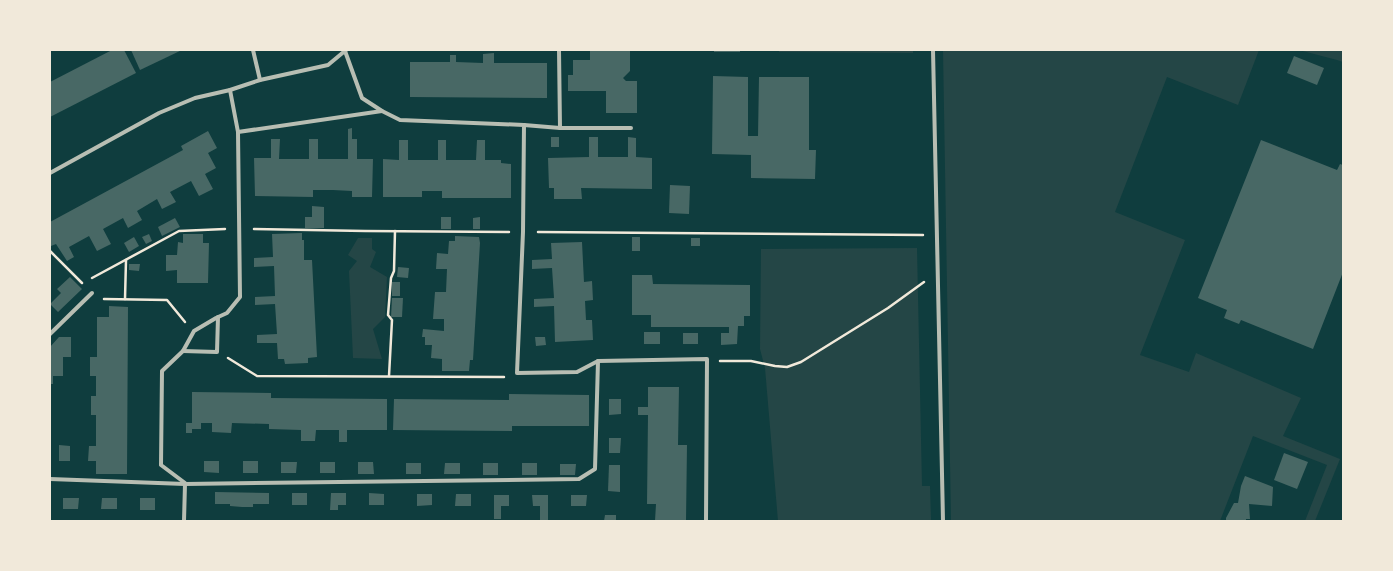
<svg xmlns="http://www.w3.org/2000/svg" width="1393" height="571" viewBox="0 0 1393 571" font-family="'Source Serif 4',serif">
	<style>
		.green { fill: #244646 }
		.building { fill: #486865 }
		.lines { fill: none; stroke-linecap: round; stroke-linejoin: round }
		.path { stroke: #f1e9da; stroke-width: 2.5 }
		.minor { stroke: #b8beb3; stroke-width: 4 }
	</style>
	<rect width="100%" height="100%" fill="#0f3d3e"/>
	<g class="green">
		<path d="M779,50H913V53L779,52Z"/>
		<path d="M943,50H1259L1238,105L1167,77L1115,212L1185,240L1140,355L1189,372L1196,353L1301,398L1283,436L1340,459L1315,521H1305L1327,465L1253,436L1220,521H951Z"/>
		<path d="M1299,50H1343V62L1337,60Z"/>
		<path d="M358,238H372V249L376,252L370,267L387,277L385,317L373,329L382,359L353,358L349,271L357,261L348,255Z"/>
		<path d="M917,248L922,486H930L931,521H778L765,368L760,349L761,249Z"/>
	</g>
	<g class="building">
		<path d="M112,50H124L136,73L50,117V82Z"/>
		<path d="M131,50H182L140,70Z"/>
		<path d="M590,50H630V71L623,78L626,81H637V113H606V91H568V75H573V60H590Z"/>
		<rect x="714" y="50" width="26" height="2"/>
		<path d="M494,53V63H547V98L410,97V62H450V55H456V62L483,63V54Z"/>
		<path d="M1294,56L1324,68L1317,85L1287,73Z"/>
		<path d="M713,76L748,77V136H758L759,77H809V150H816L815,179L751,178V155L712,154Z"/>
		<path d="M352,128V139H357V159H373L372,197H352V191L333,190H313V197L255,196L254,158H271V139H280L279,159H309V139H318V159H348V129Z"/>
		<path d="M208,131L217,148L208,153L216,168L205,174L213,189L199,196L191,181L170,192L176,202L162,209L157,199L137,211L142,220L128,228L123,218L103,229L111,244L97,251L89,236L69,247L74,257L67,261L56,244L51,246L50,245V222L183,150L181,146Z"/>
		<rect x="551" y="137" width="8" height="10"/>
		<path d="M589,137H598V157H628V137L636,138V157L652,158V189L581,188L582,199H554V188H549L548,158L589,157Z"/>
		<path d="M399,140H408V160H438V140H446V160H476L477,140H485V160H501V163L511,164V198H442V191H422V197H383V159L399,160Z"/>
		<path d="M1261,140L1337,170L1340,164L1343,165V272L1313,349L1241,320L1239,324L1224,318L1227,310L1198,298Z"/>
		<path d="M670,185L690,186L689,214L669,213Z"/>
		<path d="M312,206L324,207V228H305V217H312Z"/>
		<rect x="441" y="217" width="10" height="12"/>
		<path d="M480,217V229H473V218Z"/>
		<path d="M175,218L180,227L162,236L158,227Z"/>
		<path d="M302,233V240H304V260H312L317,357L308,358V363L285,364L284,359H278L277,343H257V335L277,334L275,304L255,305V297L275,296L274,266L254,267V258L273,257L272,234Z"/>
		<path d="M149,234L152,241L146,244L142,237Z"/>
		<path d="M183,234H203V243H209L208,283H177V270L166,271V255H177L178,242L183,243Z"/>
		<path d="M455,236L479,237L480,243L473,360H470L469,371H442V359L431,358L432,345H425V337H422L423,329L444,331V319H433L435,292H446L447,269H436L437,253L448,254L449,241H455Z"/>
		<path d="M134,237L139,246L129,252L124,243Z"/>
		<rect x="632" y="237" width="8" height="14"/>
		<rect x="691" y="238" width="9" height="8"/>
		<path d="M582,242L584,282L592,281L593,300L585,301L586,320H592L593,340L555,342L554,306L534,307V299L554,298L552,268L532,269V260L552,259L551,243Z"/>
		<path d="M129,264H140L139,271L129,270Z"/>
		<path d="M398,267L409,268L408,278L397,277Z"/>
		<path d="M632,275H652L653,284L750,285V316H744V326H738L737,344L721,345V333H729V327H651V315H632Z"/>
		<path d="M70,277L82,289L58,312L50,304L61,293L57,289Z"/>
		<rect x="392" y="282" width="8" height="14"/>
		<path d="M392,298H403L402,317H391Z"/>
		<path d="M109,306L128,307L127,474H96V461H88L89,446H96V415H91V396H96V376H90V357H97V317H109Z"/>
		<rect x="644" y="332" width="16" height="12"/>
		<rect x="683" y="333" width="15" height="11"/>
		<path d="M59,337H71V357H63V376H53V384H50V347Z"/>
		<path d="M535,337H545L546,345L536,346Z"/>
		<path d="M648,387H679L678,445H687L686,521H655L656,504H647L648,415H638V407H648Z"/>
		<path d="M192,392L271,393V398L387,399V430H347V442H339V430H316L315,441H301V430L269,429V424L232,423L231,433L212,432V423H201V429H192V433H186V423H192Z"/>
		<path d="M509,394L589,395V426H512V431L393,430L394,399L509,400Z"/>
		<path d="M609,399H621V414L609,415Z"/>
		<path d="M609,438H621L620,453H609Z"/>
		<path d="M59,445L70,446V461H59Z"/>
		<path d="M1284,453L1308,462L1297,489L1274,480Z"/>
		<path d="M204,461H219V473L204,472Z"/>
		<rect x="243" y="461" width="15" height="12"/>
		<path d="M281,462H297L296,473H281Z"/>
		<rect x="320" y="462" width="15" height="11"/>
		<path d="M358,462H373L374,474H358Z"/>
		<rect x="406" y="463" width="15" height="11"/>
		<path d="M445,463H460V474H444Z"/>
		<rect x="483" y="463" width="15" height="12"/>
		<rect x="522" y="463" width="15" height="12"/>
		<path d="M560,464H576L575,475H560Z"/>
		<path d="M609,465H620V492L608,491Z"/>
		<path d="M1245,476L1273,487L1272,506L1249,504L1250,519H1246V521H1226V518L1234,503H1238L1241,486Z"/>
		<path d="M215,492L269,493V504H253V507H242L230,506V504H215Z"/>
		<rect x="292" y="493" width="15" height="12"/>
		<path d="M331,493H346V505H338V510H330Z"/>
		<path d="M369,493L384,494V505H369Z"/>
		<path d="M417,494H432V505L417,506Z"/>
		<path d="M456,494H471V506H455Z"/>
		<path d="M494,495H509V506H501V519H494Z"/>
		<path d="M532,495H548V521H540V506H533Z"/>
		<path d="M571,495H587L586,506H571Z"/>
		<path d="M63,498H79L78,509H63Z"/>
		<path d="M102,498H117V509H101Z"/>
		<rect x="140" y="498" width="15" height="12"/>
		<path d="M605,515H616V521H604Z"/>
	</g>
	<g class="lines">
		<g class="path">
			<path d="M254,229L365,231L509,232"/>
			<path d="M538,232L923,235"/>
			<path d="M50,251L82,283"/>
			<path d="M92,278L179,231L225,229"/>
			<path d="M104,299L167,300L185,322"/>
			<path d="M125,299L126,260"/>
			<path d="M228,358L257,376L504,377"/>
			<path d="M720,361H751L775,366L787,367L801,362L888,308L924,282"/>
			<path d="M389,376L392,320L388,315L391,278L394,271L395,231"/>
		</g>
		<g class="minor">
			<path d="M253,50L260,80"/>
			<path d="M559,50L560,128H631"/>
			<path d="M933,50L943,521"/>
			<path d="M345,51L362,98L382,111L400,120L524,125L523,232L517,373L577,372L598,361L707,359L706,521"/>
			<path d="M524,125L560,128"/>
			<path d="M238,132L382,111"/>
			<path d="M50,173L159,113L195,98L230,90L260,80L328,65L346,50"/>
			<path d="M50,334L92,293"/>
			<path d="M183,351L217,352L218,317"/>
			<path d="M50,479L185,484L579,479L595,469L598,361"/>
			<path d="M185,483L161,465L162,371L183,351L194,331L216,318L227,313L240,297L238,132L230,90"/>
			<path d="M184,521L185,484"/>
		</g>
	</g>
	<rect width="1393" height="571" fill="none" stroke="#f1e9da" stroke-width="102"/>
</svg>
